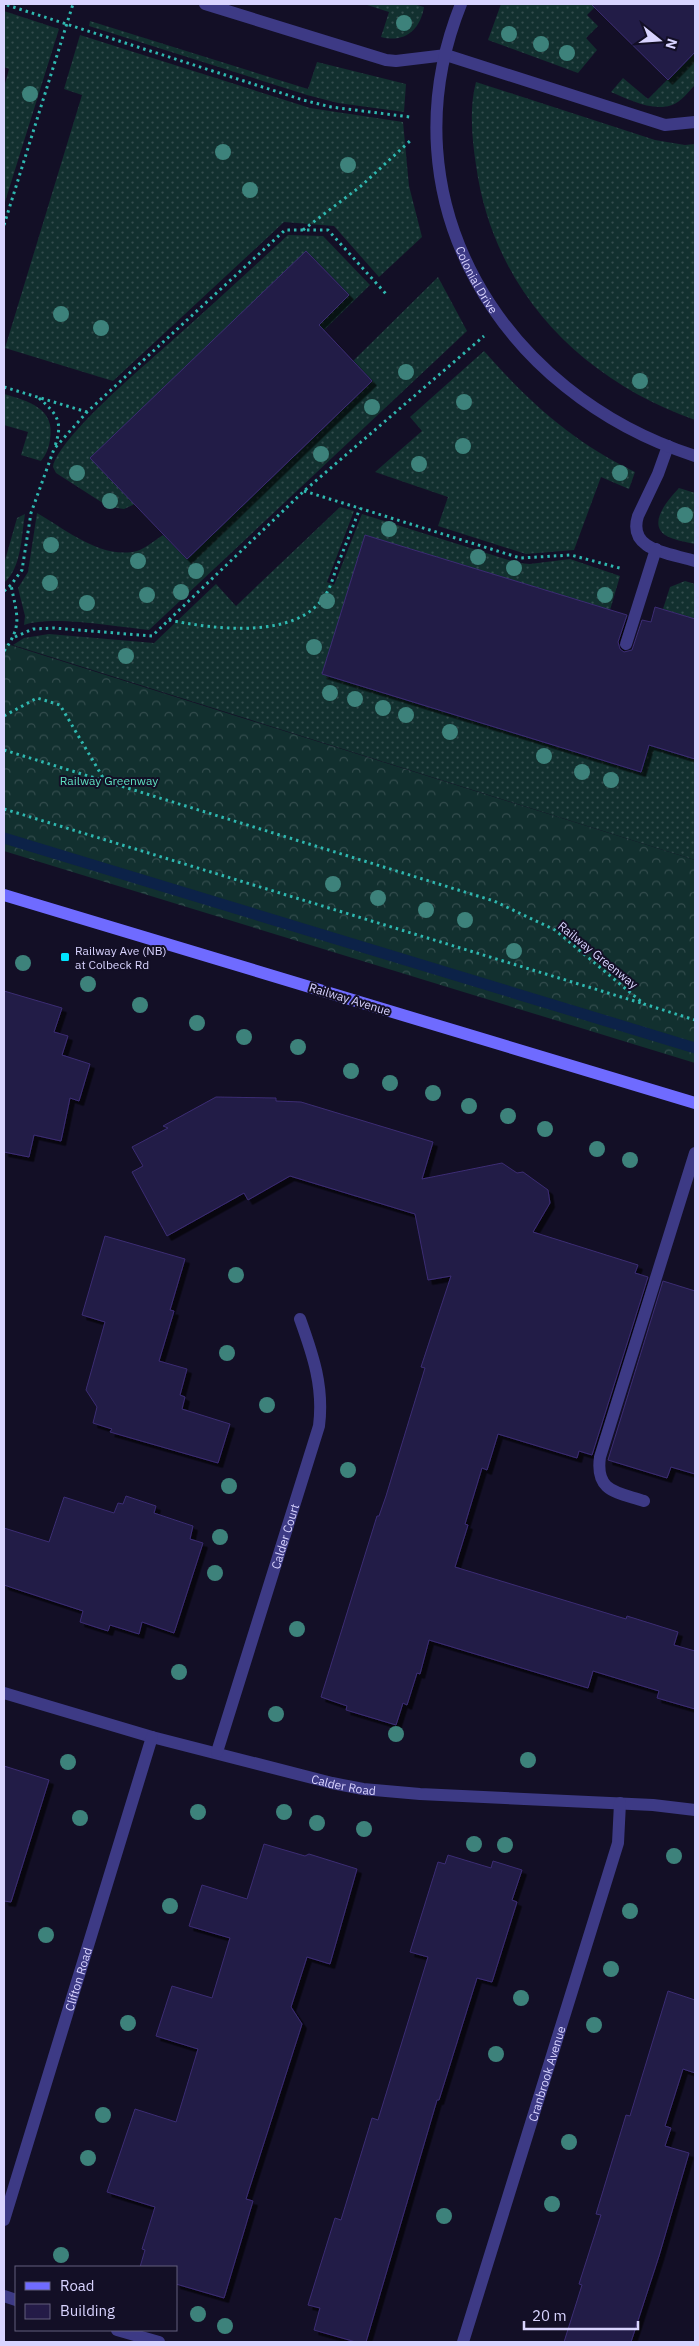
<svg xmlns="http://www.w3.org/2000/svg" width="699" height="2346" viewBox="0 0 699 2346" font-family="'IBM Plex Sans',sans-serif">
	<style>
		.grass { fill: url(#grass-dots) }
		.forest { fill: url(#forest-crowns) }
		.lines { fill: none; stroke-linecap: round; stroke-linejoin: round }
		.stream { stroke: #0c2248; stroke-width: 11 }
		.building { fill: #241b47; stroke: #3b2d73; filter: url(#shadow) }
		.path { stroke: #2fb8b0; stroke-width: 3; stroke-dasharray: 2.5 4; stroke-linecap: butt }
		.service { stroke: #3d3a85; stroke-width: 12 }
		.minor { stroke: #3d3a85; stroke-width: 12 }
		.secondary { stroke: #6f6bff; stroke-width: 12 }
		.tree { fill: #3d827b }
		.poi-dot { fill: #00e5ff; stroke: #130f26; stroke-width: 2 }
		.labels { text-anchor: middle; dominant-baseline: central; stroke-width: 4; stroke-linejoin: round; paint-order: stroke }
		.street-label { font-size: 12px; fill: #d9d4ff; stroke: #130f26 }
		.park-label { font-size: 12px; fill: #5fe0c0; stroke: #130f26 }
		.poi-label { font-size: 12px; fill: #d9d4ff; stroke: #130f26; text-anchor: start }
	</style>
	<defs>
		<pattern id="grass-dots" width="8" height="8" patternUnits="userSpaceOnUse" patternTransform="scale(1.25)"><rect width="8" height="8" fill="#12302f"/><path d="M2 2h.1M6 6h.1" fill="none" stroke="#344d4e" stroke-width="1.8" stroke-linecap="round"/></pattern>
		<pattern id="forest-crowns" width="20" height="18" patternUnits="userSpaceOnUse" patternTransform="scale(1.25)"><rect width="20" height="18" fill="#12302f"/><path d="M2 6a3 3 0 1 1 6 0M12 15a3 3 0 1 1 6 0" fill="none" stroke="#344d4e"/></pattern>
		<filter id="shadow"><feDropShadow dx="4.5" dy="4.5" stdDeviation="0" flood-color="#0009"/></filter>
	</defs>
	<rect width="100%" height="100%" fill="#130f26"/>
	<g class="grass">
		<path d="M364,4H413L424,7C420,31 404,43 381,37L389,12Z"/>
		<path d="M501,4H592L595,7L587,15L598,26L586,38L597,50L578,73L488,40Z"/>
		<path d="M4,11L59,29L4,205V87L9,69L4,67Z"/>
		<path d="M90,21L308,89L317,62L406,84L404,112L338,103L307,95L89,26Z"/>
		<path d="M80,35L310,108L403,122L409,186L422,237L379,277L334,226L284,222L113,381L5,348L82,95L64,89Z"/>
		<path d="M695,52V85C689,91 681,102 672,105C652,112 628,99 611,92L623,78L648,99Z"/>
		<path d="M476,82L655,140L685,145L695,144V420C580,379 493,290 476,165C472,139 469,108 476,82Z"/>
		<path d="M288,235L323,236L370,285L324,330L319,325L349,295L306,251L135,504L124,509L109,507L56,473L53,467C58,437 150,361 175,338C213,304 250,270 288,235Z"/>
		<path d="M438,277L467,331L149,630C117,627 53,615 24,625L25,616L18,588L28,572L37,513C65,529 102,560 137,551C146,548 155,540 163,535L187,559L372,381L353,361Z"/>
		<path d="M484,351C530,403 572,441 635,472L629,489L601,477L574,550L526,554L438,526L448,497L375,472L422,431L410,417Z"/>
		<path d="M4,394C28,401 56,408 50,440C49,448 46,455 41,461L21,455L28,432L4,425Z"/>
		<path d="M679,488L695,493V544C686,542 673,540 665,535C647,522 670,498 679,488Z"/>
		<path d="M340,507L354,511L327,582L334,585L362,514L518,563L530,564L570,559L620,576L610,610L365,535L322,674L640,772L649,745L695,759V860L13,645L24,638L49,634L154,643L216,584L236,606Z"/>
		<path d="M25,514C21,537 22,567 4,583V564L17,518Z"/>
		<path d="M685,581L695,584V619L663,609L670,587Z"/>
	</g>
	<path class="forest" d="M4,643L695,860V1063L4,851Z"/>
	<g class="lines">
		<path class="stream" d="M4,838L695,1048"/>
	</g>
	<g class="building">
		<path d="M591,4H695V52L668,80Z"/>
		<path d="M306,251L349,295L319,325L372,381L187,559L90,458Z"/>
		<path d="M365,535L627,615L618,642L620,649L624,652L632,650L642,620L651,622L655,607L695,619V759L649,745L641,772L322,674Z"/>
		<path d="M4,991L62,1008L54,1032L68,1036L62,1055L90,1064L79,1101L70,1098L61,1141L34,1135L29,1157L4,1152Z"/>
		<path d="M216,1097L276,1098V1101L301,1102L433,1142L422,1179L502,1163L517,1173L523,1172L548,1190L550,1203L533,1232L638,1265L635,1273L648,1277L592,1455L579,1451L577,1458L498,1434L487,1470L482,1468L465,1524L468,1525L455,1567L626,1619L627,1616L678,1632L674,1645L695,1651V1709L657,1698L659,1691L593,1671L588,1688L429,1640L420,1674L417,1673L407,1705L403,1703L396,1725L346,1710L347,1706L321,1697L377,1516H379L386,1496L425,1368L421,1367L451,1276L428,1280L415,1214L290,1176L248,1200L244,1193L167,1236L132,1172L143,1166L132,1147L168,1128L163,1126Z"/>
		<path d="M105,1236L185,1259L170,1310L174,1311L159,1361L187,1369L180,1395L185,1397L182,1409L230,1424L218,1463L110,1432L112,1429L93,1423L97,1407L86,1390L105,1322L82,1315Z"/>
		<path d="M663,1281L695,1291V1474L671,1467L667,1478L608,1460Z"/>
		<path d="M126,1496L156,1506L154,1513L193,1526L190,1539L203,1543L174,1633L142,1622L139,1634L110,1625L108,1631L80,1622L83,1611L4,1585V1528L49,1542L64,1497L114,1513L118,1503L123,1504Z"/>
		<path d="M4,1766L49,1780L11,1902L4,1901Z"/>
		<path d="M264,1844L305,1856L309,1854L357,1869L330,1964L307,1957L291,2007L302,2024L246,2199L253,2201L224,2298L176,2284V2267H140L145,2250L142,2249L155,2207L107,2192L135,2109L176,2122L198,2049L156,2036L172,1986L212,1998L230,1938L189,1926L202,1885L247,1899Z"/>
		<path d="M448,1855L491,1868L493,1861L522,1870L512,1900L517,1902L492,1982L477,1978L439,2100H437L366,2342H356L314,2330L320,2308L308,2305L335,2218L341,2220L372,2118L378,2120L428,1957L410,1952L438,1862L445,1864Z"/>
		<path d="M668,1991L695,2000V2073L683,2069L665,2126L671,2128L665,2146L689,2153L659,2256L631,2342H564L582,2285L579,2284L601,2215L596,2214L626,2115L630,2116Z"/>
	</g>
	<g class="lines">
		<g class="path">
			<path d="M7,5L303,100L331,107L410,117"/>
			<path d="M4,225L73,4"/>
			<path d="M303,230L361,186L410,141"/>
			<path d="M4,387L87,412"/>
			<path d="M39,398C58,415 63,422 55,446"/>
			<path d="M304,491L520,558L571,555L623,569"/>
			<path d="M4,591L11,585L22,570L31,513L54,449L87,412L285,230H328L387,295"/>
			<path d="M169,620C213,629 295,640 324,597C330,589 333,578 336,569C344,549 352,529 360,508"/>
			<path d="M15,637L33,629L54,628L152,636L304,491L484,336"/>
			<path d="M4,651C23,625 17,616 11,585"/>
			<path d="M4,716L37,698L60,705L105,781"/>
			<path d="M4,750L494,901L555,930L644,1004L695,1020"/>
			<path d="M4,809L641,1003"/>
		</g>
		<g class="service">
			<path d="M205,4L386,60L396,61L446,55L665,125L695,122"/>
			<path d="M668,446L658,474L638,516C627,551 670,553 695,561"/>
			<path d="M626,644L656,549"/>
			<path d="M644,1501C617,1492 595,1492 600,1457L695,1153"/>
		</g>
		<g class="minor">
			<path id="s1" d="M461,4C382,201 502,394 695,456"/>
			<path id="s2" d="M4,1693L152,1737L332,1783L363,1789L420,1794L653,1805L695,1810"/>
			<path id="s3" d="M217,1752L319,1426C324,1387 313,1355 300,1319"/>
			<path id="s4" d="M4,2220L152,1737"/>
			<path d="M4,2296L16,2300"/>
			<path d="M117,2330L159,2342"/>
			<path id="s5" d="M463,2342L618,1843L620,1803"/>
		</g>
		<path class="secondary" d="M4,895L695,1103"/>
	</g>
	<g class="tree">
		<circle cx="404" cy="23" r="8"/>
		<circle cx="509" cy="34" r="8"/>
		<circle cx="541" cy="44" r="8"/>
		<circle cx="567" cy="53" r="8"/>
		<circle cx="30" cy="94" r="8"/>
		<circle cx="223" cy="152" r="8"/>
		<circle cx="348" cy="165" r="8"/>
		<circle cx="250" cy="190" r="8"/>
		<circle cx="61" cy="314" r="8"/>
		<circle cx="101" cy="328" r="8"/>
		<circle cx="406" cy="372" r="8"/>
		<circle cx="640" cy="381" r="8"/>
		<circle cx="464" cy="402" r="8"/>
		<circle cx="372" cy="407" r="8"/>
		<circle cx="463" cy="446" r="8"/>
		<circle cx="321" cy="454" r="8"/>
		<circle cx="419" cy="464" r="8"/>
		<circle cx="77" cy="473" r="8"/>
		<circle cx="620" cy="473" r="8"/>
		<circle cx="110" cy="501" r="8"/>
		<circle cx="685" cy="515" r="8"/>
		<circle cx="389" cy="529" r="8"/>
		<circle cx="51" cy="545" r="8"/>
		<circle cx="478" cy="557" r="8"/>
		<circle cx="138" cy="561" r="8"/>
		<circle cx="514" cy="568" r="8"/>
		<circle cx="196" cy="571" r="8"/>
		<circle cx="50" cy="583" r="8"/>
		<circle cx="181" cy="592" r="8"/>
		<circle cx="147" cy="595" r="8"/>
		<circle cx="605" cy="595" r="8"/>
		<circle cx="327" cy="601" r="8"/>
		<circle cx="87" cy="603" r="8"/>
		<circle cx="314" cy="647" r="8"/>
		<circle cx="126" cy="656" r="8"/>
		<circle cx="330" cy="693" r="8"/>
		<circle cx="355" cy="699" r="8"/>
		<circle cx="383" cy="708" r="8"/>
		<circle cx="406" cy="715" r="8"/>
		<circle cx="450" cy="732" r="8"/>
		<circle cx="544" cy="756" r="8"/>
		<circle cx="582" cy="772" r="8"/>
		<circle cx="611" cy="780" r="8"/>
		<circle cx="333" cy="884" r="8"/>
		<circle cx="378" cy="898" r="8"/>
		<circle cx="426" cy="910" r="8"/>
		<circle cx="465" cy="920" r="8"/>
		<circle cx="514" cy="951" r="8"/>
		<circle cx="23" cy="963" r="8"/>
		<circle cx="88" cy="984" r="8"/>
		<circle cx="140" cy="1005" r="8"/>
		<circle cx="197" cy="1023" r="8"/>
		<circle cx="244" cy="1037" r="8"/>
		<circle cx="298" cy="1047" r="8"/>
		<circle cx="351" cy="1071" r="8"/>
		<circle cx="390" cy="1083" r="8"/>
		<circle cx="433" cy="1093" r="8"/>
		<circle cx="469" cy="1106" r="8"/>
		<circle cx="508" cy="1116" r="8"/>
		<circle cx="545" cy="1129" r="8"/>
		<circle cx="597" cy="1149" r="8"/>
		<circle cx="630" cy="1160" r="8"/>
		<circle cx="236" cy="1275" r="8"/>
		<circle cx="227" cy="1353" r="8"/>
		<circle cx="267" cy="1405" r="8"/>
		<circle cx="348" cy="1470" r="8"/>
		<circle cx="229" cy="1486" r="8"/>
		<circle cx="220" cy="1537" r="8"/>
		<circle cx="215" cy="1573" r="8"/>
		<circle cx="297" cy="1629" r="8"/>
		<circle cx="179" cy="1672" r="8"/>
		<circle cx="276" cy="1714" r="8"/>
		<circle cx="396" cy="1734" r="8"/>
		<circle cx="528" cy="1760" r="8"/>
		<circle cx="68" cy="1762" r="8"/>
		<circle cx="198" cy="1812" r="8"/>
		<circle cx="284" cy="1812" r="8"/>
		<circle cx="80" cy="1818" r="8"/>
		<circle cx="317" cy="1823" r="8"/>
		<circle cx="364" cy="1829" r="8"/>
		<circle cx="474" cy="1844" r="8"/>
		<circle cx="505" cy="1845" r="8"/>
		<circle cx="674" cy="1856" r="8"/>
		<circle cx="170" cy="1906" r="8"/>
		<circle cx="630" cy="1911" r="8"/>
		<circle cx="46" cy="1935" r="8"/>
		<circle cx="611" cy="1969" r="8"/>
		<circle cx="521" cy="1998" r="8"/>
		<circle cx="128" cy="2023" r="8"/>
		<circle cx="594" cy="2025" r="8"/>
		<circle cx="496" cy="2054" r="8"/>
		<circle cx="103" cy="2115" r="8"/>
		<circle cx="569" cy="2142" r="8"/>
		<circle cx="88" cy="2158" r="8"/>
		<circle cx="552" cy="2204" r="8"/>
		<circle cx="444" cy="2216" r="8"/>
		<circle cx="61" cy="2255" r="8"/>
		<circle cx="198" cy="2314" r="8"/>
		<circle cx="225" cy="2326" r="8"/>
	</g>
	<rect class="poi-dot" x="60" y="952" width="10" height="10" rx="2.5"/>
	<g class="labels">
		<g class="street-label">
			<text stroke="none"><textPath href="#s1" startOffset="286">Colonial Drive</textPath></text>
			<text transform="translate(598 955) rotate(39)">Railway Greenway</text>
			<text transform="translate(350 999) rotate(17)">Railway Avenue</text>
			<text stroke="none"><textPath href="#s3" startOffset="226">Calder Court</textPath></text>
			<text stroke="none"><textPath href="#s2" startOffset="352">Calder Road</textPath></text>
			<text stroke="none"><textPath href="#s4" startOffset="252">Clifton Road</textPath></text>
			<text stroke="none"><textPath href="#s5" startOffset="281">Cranbrook Avenue</textPath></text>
		</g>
		<g class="park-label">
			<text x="109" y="780">Railway Greenway</text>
		</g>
		<g class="poi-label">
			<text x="75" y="950">Railway Ave (NB)<tspan x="75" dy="14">at Colbeck Rd</tspan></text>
		</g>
	</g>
	<rect width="699" height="2346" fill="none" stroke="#d9d4ff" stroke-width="10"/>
	<rect x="15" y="2266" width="162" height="65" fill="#130f26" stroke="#625e7d"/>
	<rect x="25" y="2282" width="25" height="8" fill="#6f6bff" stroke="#625e7d"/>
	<text x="60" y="2291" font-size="15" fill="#d9d4ff">Road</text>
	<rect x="25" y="2304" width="25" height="15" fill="#241b47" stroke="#625e7d"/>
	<text x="60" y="2316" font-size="15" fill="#d9d4ff">Building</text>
	<g transform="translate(659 40) rotate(107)" stroke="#130f26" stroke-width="4" paint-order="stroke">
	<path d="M0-4L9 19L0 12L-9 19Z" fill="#d9d4ff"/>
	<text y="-8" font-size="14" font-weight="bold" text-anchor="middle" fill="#d9d4ff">N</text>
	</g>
	<path d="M524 2321v8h114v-8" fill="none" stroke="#d9d4ff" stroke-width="2.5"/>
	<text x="532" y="2321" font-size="15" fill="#d9d4ff" stroke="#130f26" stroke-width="4" paint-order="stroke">20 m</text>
</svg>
